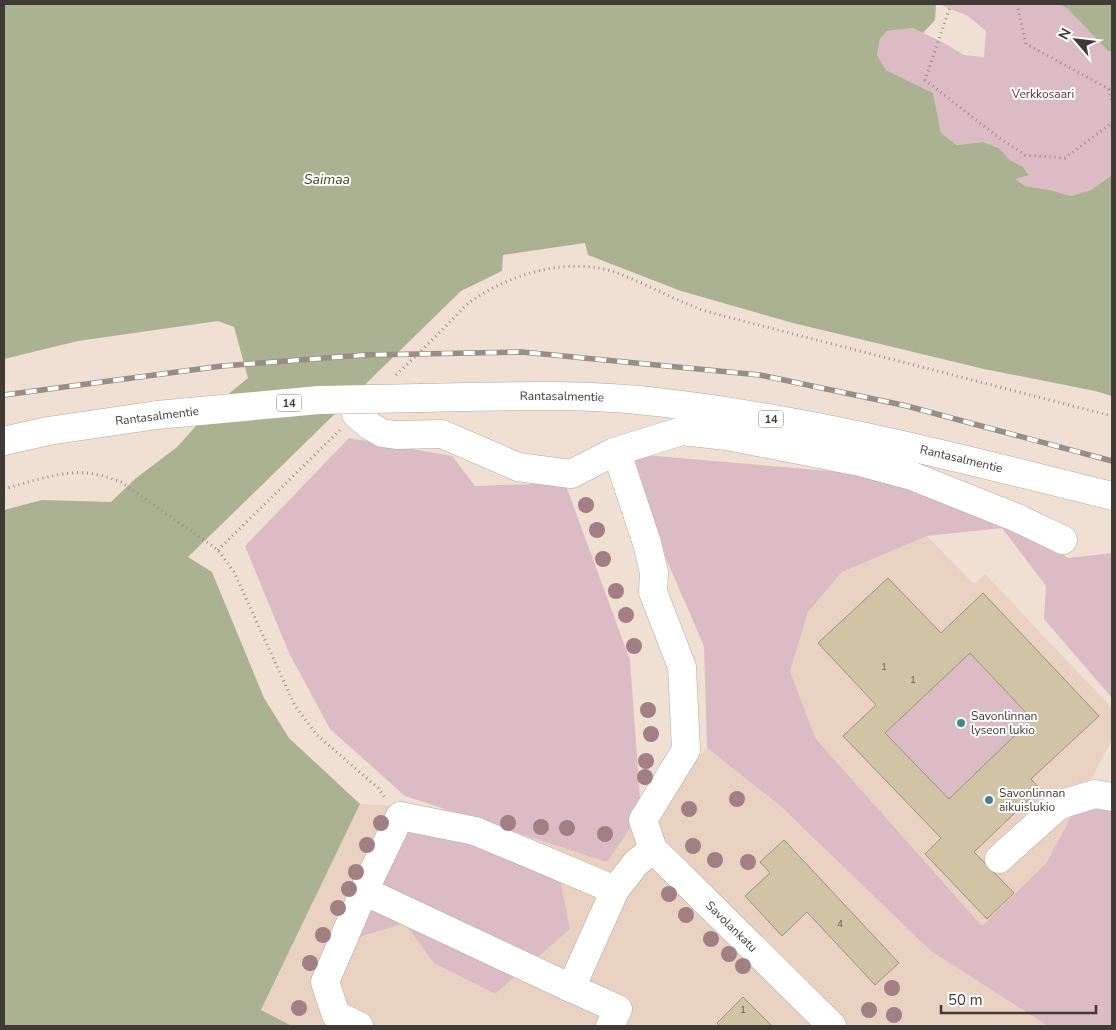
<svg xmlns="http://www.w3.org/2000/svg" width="1116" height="1030" viewBox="0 0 1116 1030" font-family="'Nunito Sans',sans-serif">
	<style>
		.built { fill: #e9d2c2 }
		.green { fill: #dbbcc4 }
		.water { fill: #abb292 }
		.building { fill: #d1c4a5; stroke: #999283; fill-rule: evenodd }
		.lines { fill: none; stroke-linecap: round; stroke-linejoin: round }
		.minor-casing { stroke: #b6a79c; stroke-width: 29 }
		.highway-casing { stroke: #b6a79c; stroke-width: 29 }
		.path { stroke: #998e85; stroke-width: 3; stroke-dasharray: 1 4; stroke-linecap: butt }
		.minor { stroke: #fff; stroke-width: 28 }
		.highway { stroke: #fff; stroke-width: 28 }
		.rail-casing { stroke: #998e85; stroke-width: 5.5 }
		.rail { stroke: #fff; stroke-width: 4; stroke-dasharray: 11; stroke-linecap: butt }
		.highway-bridge-casing { stroke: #b6a79c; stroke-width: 29; stroke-linecap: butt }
		.highway-bridge { stroke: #fff; stroke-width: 28 }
		.tree { fill: #a17f83 }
		.poi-dot { fill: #418890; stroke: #fff; stroke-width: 2 }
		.labels { text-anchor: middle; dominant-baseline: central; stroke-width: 4; stroke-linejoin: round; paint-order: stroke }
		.number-label { font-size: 10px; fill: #645c51 }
		.shield { fill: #fff; stroke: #797572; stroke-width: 1 }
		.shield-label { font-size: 11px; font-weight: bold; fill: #403a35 }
		.park-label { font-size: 12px; fill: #612f40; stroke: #fff }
		.street-label { font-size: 12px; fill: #403a35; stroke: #fff }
		.poi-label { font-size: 12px; fill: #403a35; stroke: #fff; text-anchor: start }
		.water-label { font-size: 14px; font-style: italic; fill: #3f4612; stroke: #fff }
	</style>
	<rect width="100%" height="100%" fill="#f0e0d4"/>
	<g class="built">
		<path d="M927,536L974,584L985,574L1112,708V740L1047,862L982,926L816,739L790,673L808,612L842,572Z"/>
		<path d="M707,748L777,804L929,949L1048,1026H292L261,1011L360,804L643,820Z"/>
	</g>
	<g class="green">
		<path d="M939,4H1059L1068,9L1108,51L1112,52V175L1091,190L1071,196L1050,190L1025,186L1014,179L1029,174L1023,167L1010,160L999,148L983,142L957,145L941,133L933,93L886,70L877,55L880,39L887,31L913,28L946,44L964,55L984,57L986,31L968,16Z"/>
		<path d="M349,438L452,456L475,486L565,483L630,660L641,812L607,862L405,796L330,729L289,653L245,546Z"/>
		<path d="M633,454L876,475L1025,528L1068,558L1112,553V698L1044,619L1046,586L1002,528L927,536L842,572L808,612L790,672L816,739L982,926L1047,862L1075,809L1112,805V1026H1048L931,951L779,805L707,748L704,646L667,561Z"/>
		<path d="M970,653L1032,719L949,799L885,733Z"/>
		<path d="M422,828L491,845L559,875L570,929L495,994L434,963L405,923L362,936L321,965L377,836Z"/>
	</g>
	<g class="water">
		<path d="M4,4H936L935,20L923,33L913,28L887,31L880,39L877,55L886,70L933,93L941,133L957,145L983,142L999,148L1010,160L1023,167L1029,175L1015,179L1025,186L1050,190L1071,196L1091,190L1112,175V396L1095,391L984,369L793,323L681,291L588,255L585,243L503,255L502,271L461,291L188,557L212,572L264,698L289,738L360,804L261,1010L292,1026H4V510L42,500L111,502L135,479L177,447L215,405L248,378L234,327L218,321L78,341L4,359Z"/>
		<path d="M1059,4H1112V52L1108,51L1068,9Z"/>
	</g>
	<g class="building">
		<path d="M888,578L941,633L983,593L1099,716L1031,779L1040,789L974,852L1014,893L987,919L925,854L941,838L843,736L876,705L818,643ZM970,653L1032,719L949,799L885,733Z"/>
		<path d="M784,840L899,963L875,985L807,912L782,936L745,896L770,873L760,862Z"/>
		<path d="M743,997L772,1026H720L717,1023Z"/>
	</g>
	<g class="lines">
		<g class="minor-casing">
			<g id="minor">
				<path d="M356,414L370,426L382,433L396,435L442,434L518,467L571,474L614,452L682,431L727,436L860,462L912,476L1017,518L1063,540"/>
				<path id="s1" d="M619,459L647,543L654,573L653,592L682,667L686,750L643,820L653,849L832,1026"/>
				<path d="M999,859L1059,805L1095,794L1112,797"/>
				<path d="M364,891L571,988"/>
				<path d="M359,1026L336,1015L325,982L364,891L400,816L475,831L615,890"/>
				<path d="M610,1026L618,1009L571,988L615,890L636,863L653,849"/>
			</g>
		</g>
		<g class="highway-casing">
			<g id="highway">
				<path id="s2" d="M422,398C493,397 566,393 638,400C798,416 956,457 1112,496"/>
				<path d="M4,441L48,431L157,415"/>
			</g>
		</g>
		<g class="path">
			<path d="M951,4L925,80L998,137L1025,155L1065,158L1112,123"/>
			<path d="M1017,4L1026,44L1109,89L1112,90"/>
			<path d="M1109,89L1112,103"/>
			<path d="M396,375C414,358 431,341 448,324C456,316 464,306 473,300C512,273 571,256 617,273C650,285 679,303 712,313L1112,416"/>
			<path d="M4,489C26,483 65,470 87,473C99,474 110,478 121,482L218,550L234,572L295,706L317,735L378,788L386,799"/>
			<path d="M218,550L340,430"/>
		</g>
		<use href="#minor" class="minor"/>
		<use href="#highway" class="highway"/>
		<g class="rail-casing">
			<path id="rail" d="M4,395L222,366L365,355L522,352L760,375L907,406L1112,461"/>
		</g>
		<use href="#rail" class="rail"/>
		<g class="highway-bridge-casing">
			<path id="highway-bridge" d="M157,415L319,400L422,398"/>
		</g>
		<use href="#highway-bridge" class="highway-bridge"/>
	</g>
	<g class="tree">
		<circle cx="586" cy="505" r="8"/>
		<circle cx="597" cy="530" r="8"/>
		<circle cx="603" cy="559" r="8"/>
		<circle cx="616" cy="591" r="8"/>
		<circle cx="626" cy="615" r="8"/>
		<circle cx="634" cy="646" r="8"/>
		<circle cx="648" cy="710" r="8"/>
		<circle cx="651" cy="734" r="8"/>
		<circle cx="646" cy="761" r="8"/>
		<circle cx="645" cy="777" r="8"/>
		<circle cx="737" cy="799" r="8"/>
		<circle cx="689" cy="809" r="8"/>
		<circle cx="381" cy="823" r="8"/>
		<circle cx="508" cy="823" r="8"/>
		<circle cx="541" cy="827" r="8"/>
		<circle cx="567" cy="828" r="8"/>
		<circle cx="605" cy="834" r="8"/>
		<circle cx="367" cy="845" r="8"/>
		<circle cx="693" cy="846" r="8"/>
		<circle cx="715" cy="860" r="8"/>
		<circle cx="748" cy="862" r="8"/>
		<circle cx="356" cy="872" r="8"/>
		<circle cx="349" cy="889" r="8"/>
		<circle cx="669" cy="894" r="8"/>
		<circle cx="338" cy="908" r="8"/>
		<circle cx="686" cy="915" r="8"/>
		<circle cx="323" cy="935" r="8"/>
		<circle cx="711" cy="939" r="8"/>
		<circle cx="729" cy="954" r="8"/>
		<circle cx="310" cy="963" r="8"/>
		<circle cx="743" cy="966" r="8"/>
		<circle cx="892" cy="988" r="8"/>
		<circle cx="299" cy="1008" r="8"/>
		<circle cx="869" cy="1010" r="8"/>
		<circle cx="894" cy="1015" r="8"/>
	</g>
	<g class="poi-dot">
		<circle cx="961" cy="723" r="5"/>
		<circle cx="989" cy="800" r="5"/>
	</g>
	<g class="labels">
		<g class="number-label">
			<text x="884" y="667">1</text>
			<text x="913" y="680">1</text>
			<text x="840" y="924">4</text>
			<text x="743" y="1010">1</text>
		</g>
		<g class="shield">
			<rect x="276.5" y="394.5" width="25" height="17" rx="4"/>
			<rect x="758.5" y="410.5" width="25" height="17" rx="4"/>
		</g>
		<g class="shield-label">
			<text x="289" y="403">14</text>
			<text x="771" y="419">14</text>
		</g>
		<g class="park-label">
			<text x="1043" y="94">Verkkosaari</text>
		</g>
		<g class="street-label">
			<text stroke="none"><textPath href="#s2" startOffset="140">Rantasalmentie</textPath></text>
			<text transform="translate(157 416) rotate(-7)">Rantasalmentie</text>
			<text stroke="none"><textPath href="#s2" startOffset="545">Rantasalmentie</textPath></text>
			<text stroke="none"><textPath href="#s1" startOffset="525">Savolankatu</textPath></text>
		</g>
		<g class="poi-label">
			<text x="971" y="716">Savonlinnan<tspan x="971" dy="14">lyseon lukio</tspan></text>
			<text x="999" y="793">Savonlinnan<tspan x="999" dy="14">aikuislukio</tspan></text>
		</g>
		<g class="water-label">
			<text x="327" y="179">Saimaa</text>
		</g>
	</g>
	<rect width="1116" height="1030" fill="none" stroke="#403a35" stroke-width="10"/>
	<g transform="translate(1076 40) rotate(298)" stroke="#ffffff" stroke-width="4" paint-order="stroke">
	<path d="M0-4L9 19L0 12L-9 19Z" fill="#403a35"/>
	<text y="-8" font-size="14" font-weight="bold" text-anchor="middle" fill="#403a35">N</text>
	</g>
	<path d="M941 1005v8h155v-8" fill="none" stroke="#403a35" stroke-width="2.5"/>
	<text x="948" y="1005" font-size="15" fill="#403a35" stroke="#ffffff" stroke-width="4" paint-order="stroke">50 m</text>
</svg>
